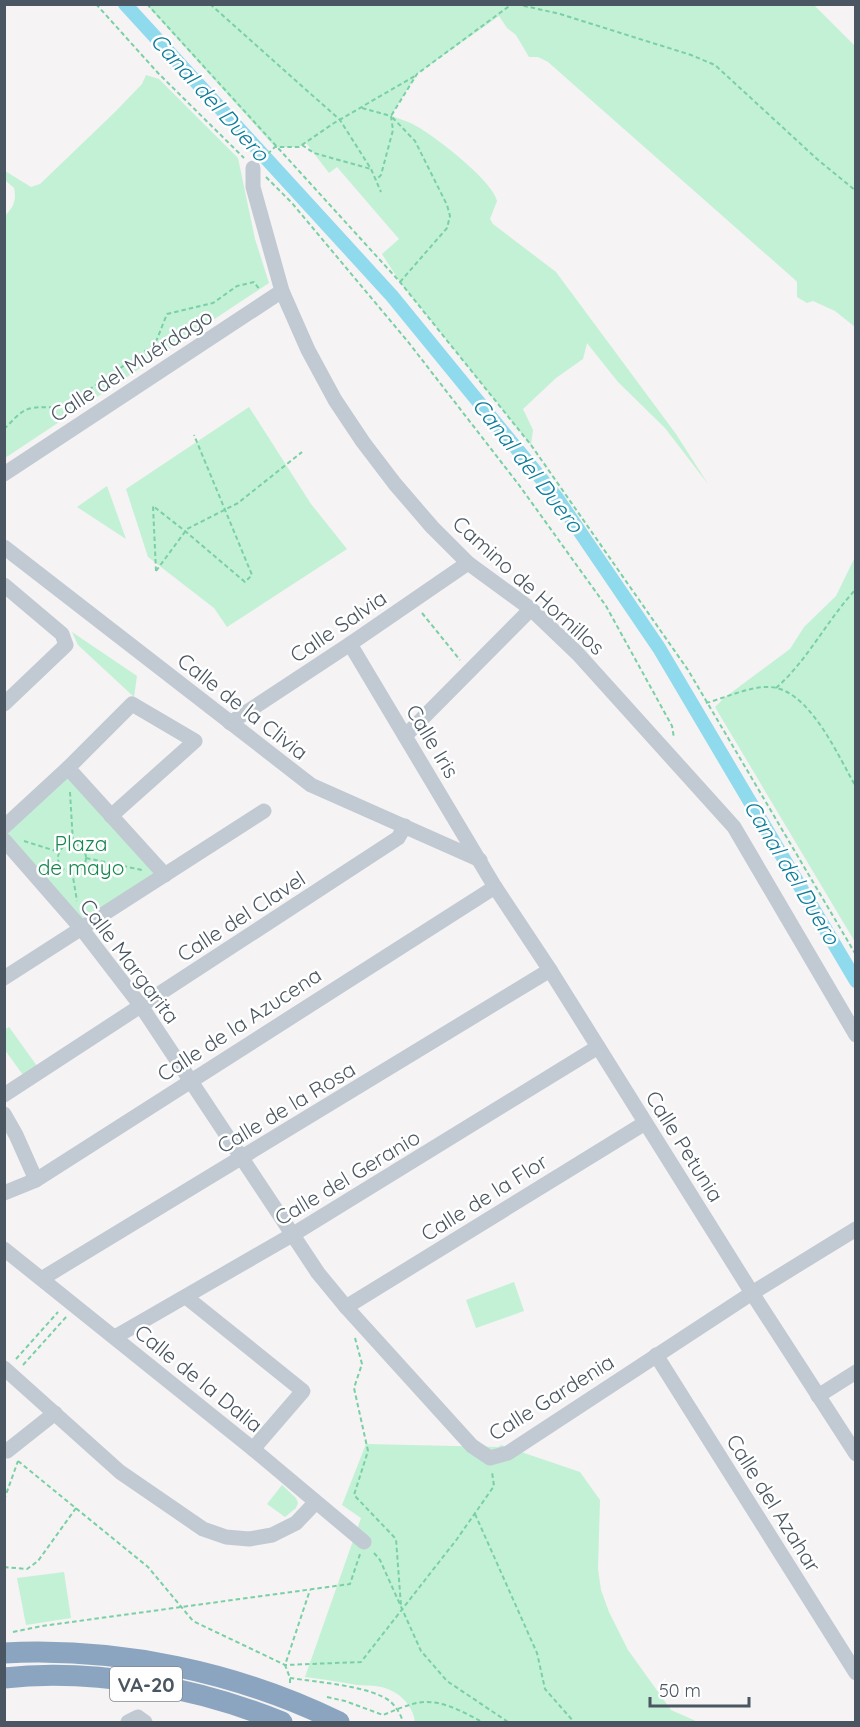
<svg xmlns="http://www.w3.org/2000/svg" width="860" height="1727" viewBox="0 0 860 1727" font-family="Quicksand,sans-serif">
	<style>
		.green { fill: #c3f1d5 }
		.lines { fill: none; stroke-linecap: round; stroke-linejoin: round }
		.canal { stroke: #90daee; stroke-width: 14 }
		.path { stroke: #7ad0a6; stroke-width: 2; stroke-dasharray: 4.5 3; stroke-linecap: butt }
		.minor { stroke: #c1cad2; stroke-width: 15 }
		.highway { stroke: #8ba5c1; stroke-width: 21 }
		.labels { text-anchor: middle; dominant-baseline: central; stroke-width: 5; stroke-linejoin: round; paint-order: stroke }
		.shield { fill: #fff; stroke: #808990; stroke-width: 1.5 }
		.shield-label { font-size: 20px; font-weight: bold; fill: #4a5661 }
		.street-label { font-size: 21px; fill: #4a5661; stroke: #fff }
		.park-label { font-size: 21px; fill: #17864f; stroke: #fff }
		.water-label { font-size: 22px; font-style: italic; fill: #0c7c9b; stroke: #fff }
	</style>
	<rect width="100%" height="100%" fill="#f5f3f3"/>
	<g class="green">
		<path d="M147,5H814L855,46V327L835,311L813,301L807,303L797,297V282L793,278L548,62L538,57H529L516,35L507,28L499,16L417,74L391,116C400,119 410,122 418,127C437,138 493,181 497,201L490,219L493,224L556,272L676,434L708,484L665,428L618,382L587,343L583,359L556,378L523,409L533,430L531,445L400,282L382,254L399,239L337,167L329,173L306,143L299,147H275Z"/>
		<path d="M146,75L159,79L238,158L255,239L269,283L5,458L4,217C13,208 17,201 14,188L5,180V171L31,187L40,184L115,112L142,84Z"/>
		<path d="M249,407L311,504L347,549L227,627L214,608L148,557L126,489Z"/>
		<path d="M107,486L126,539L77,507Z"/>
		<path d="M855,557L856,942H855L715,707L724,698L790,649L804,627L836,596Z"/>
		<path d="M72,632L137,676L134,697L78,645Z"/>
		<path d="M68,768L165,875L81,928L5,840L4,827Z"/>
		<path d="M9,1027L37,1066L23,1075L5,1050L4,1030Z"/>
		<path d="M514,1282L524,1311L476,1328L466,1300Z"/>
		<path d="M366,1444L498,1447L501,1445L580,1472L600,1500L598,1569L601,1590L609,1612L628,1650L671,1710L698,1722H415C413,1705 399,1691 381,1687C374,1685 365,1686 357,1685C340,1682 323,1679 305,1677L361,1518L342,1505Z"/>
		<path d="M282,1485L296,1498L298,1503L296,1508L285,1517L267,1504Z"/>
		<path d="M64,1572L71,1618L26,1625L17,1578Z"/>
	</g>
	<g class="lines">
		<path class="canal" d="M125,4L392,296L557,498L659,648L856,981"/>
		<g class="path">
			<path d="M96,4L158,73L244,158"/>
			<path d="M147,4L400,282L531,445L688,670L856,955"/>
			<path d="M210,4L340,120L371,169L381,192"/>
			<path d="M516,4L560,14L691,55L715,65L817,159L856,191"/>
			<path d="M362,108L391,116L393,130L381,175L376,180"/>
			<path d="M302,145L314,153L371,169"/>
			<path d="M262,159L275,147H299L334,123L415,76"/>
			<path d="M266,177L292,203L409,343L519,485L606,606L672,726L674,738"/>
			<path d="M400,282L447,228L450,216L447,205L415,141L391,116L417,74L512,4"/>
			<path d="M4,429C13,421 20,410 32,408C44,406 53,409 67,405L155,344L167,314L213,303L237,286L254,282L260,290"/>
			<path d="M156,571L153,506L185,531L245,582L252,575L194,435"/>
			<path d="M156,571L187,529L238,503L302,452"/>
			<path d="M422,613L460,660"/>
			<path d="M776,688C808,660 827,620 856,589"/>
			<path d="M706,703C725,698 750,686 769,687C809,688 838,756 856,787"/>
			<path d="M70,792L73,843"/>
			<path d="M24,841L59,852"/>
			<circle cx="72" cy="858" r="14"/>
			<path d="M86,858L142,870"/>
			<path d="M72,871L77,901"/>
			<path d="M52,874L61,866"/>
			<path d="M355,1338L362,1364L354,1388L368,1451L354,1495L396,1539L401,1606"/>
			<path d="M16,1359L58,1312"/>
			<path d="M23,1365L67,1316"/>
			<path d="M18,1461L148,1567L193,1621L285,1665L361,1662L457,1539L494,1486L492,1472"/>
			<path d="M4,1500L18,1461"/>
			<path d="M475,1514L537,1653L545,1689L574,1722"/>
			<path d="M374,1553L380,1560L421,1651L447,1681L508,1722"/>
			<path d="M4,1567L27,1569L38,1561L76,1508"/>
			<path d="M13,1632L42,1626L350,1584L360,1554"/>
			<path d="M290,1678C316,1682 372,1686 391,1702C397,1708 401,1715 403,1722"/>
			<path d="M290,1683V1678L285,1665L310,1590"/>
			<path d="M327,1697L345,1701L383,1715C396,1710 410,1703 424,1702C445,1701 465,1713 482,1722"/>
		</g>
		<g class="minor">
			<path d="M253,168V187L282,291L308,350L335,400L363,442L395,484L432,527L468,563L531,609L578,654L734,827L856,1035"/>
			<path d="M4,474L282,291"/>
			<path d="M4,547L311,785L480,860"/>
			<path d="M4,585L62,634L66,645L4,704"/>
			<path d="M350,644L495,887L550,970L752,1293L856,1454"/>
			<path d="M230,723L350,644L468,563"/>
			<path d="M405,736L531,609"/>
			<path d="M68,768L165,875"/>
			<path d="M4,827L68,768L132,704L195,741L111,816"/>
			<path d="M4,840L81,928L141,1006L318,1273L346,1307L472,1446L490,1458L508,1453L752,1293L856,1229"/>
			<path d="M4,978L264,811"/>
			<path d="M4,1095L398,838L405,826"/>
			<path d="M4,1114L16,1135L36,1180"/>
			<path d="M4,1193L36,1180L495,887"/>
			<path d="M4,1249L253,1449L364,1542"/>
			<path d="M43,1278L550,970"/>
			<path d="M186,1297L303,1391L253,1449"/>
			<path d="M346,1307L645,1123"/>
			<path d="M115,1337L292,1235L598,1047"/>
			<path d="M656,1355L856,1673"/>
			<path d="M4,1368L120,1472L203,1529L226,1537L249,1539L272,1535L296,1523L315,1503"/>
			<path d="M818,1396L856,1372"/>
			<path d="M4,1450L7,1451L55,1413"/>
			<path d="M128,1722L138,1717L145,1722"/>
		</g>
		<g class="highway">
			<path d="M4,1653C119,1647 237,1672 339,1722"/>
			<path d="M4,1678C95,1668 199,1688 282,1722"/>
		</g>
	</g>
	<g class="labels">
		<rect class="shield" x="110" y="1667" width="72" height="34" rx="4.5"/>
		<g class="shield-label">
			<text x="146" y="1684">VA-20</text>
		</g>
		<g class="street-label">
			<text transform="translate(131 365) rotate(-33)">Calle del Muérdago</text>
			<text transform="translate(529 585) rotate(42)">Camino de Hornillos</text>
			<text transform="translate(338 626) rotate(-34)">Calle Salvia</text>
			<text transform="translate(243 706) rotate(38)">Calle de la Clivia</text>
			<text transform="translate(433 741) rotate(59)">Calle Iris</text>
			<text transform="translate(241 916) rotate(-33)">Calle del Clavel</text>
			<text transform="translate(130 961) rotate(53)">Calle Margarita</text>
			<text transform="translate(239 1024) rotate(-33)">Calle de la Azucena</text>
			<text transform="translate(286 1107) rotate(-31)">Calle de la Rosa</text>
			<text transform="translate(685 1146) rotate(58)">Calle Petunia</text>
			<text transform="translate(347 1177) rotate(-31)">Calle del Geranio</text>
			<text transform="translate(484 1197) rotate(-32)">Calle de la Flor</text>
			<text transform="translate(199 1378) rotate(39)">Calle de la Dalia</text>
			<text transform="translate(551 1397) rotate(-32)">Calle Gardenia</text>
			<text transform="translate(774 1503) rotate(58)">Calle del Azahar</text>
		</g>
		<g class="park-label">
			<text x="81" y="843">Plaza<tspan x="81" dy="24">de mayo</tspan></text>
		</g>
		<g class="water-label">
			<text transform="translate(210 97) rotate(48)">Canal del Duero</text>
			<text transform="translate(528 465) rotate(52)">Canal del Duero</text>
			<text transform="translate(792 872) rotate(59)">Canal del Duero</text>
		</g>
	</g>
	<rect width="860" height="1727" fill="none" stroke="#4a5661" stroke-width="12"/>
	<path d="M650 1697v9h99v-9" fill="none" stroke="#4a5661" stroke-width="3"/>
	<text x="659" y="1697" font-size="18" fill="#4a5661" stroke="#ffffff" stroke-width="4.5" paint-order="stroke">50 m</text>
</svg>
